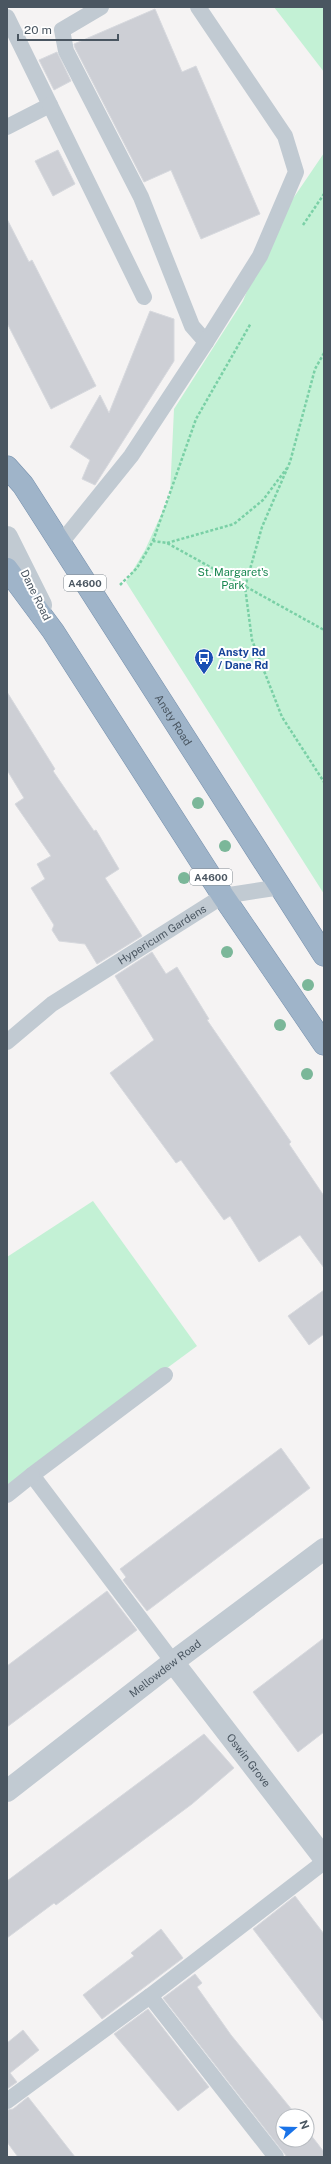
<svg xmlns="http://www.w3.org/2000/svg" width="331" height="2164" viewBox="0 0 331 2164" font-family="'Public Sans',sans-serif">
	<style>
		.green { fill: #c3f1d5 }
		.building { fill: #cdcfd5; stroke: #d7d9de }
		.lines { fill: none; stroke-linecap: round; stroke-linejoin: round }
		.trunk-casing { stroke: #7690ad; stroke-width: 23 }
		.path { stroke: #7ad0a6; stroke-width: 2.5; stroke-dasharray: 3 2; stroke-linecap: butt }
		.service { stroke: #c1cad2; stroke-width: 16 }
		.minor { stroke: #c1cad2; stroke-width: 22 }
		.trunk { stroke: #9fb4c9; stroke-width: 22 }
		.tree { fill: #7bb799 }
		.labels { text-anchor: middle; dominant-baseline: central; stroke-width: 4; stroke-linejoin: round; paint-order: stroke }
		.shield { fill: #fff; stroke: #808990; stroke-width: 1 }
		.shield-label { font-size: 10px; font-weight: bold; fill: #4a5661 }
		.park-label { font-size: 11px; fill: #17864f; stroke: #fff }
		.street-label { font-size: 11px; fill: #4a5661; stroke: #fff }
		.transit-label { font-size: 11px; font-weight: bold; fill: #164399; stroke: #fff; text-anchor: start }
	</style>
	<rect width="100%" height="100%" fill="#f5f3f3"/>
	<g class="green">
		<path d="M274,7H324V72Z"/>
		<path d="M324,153V894L126,582L145,550L170,495L174,409L243,301L271,231Z"/>
		<path d="M93,1201L197,1346L7,1486V1257Z"/>
	</g>
	<g class="building">
		<path d="M155,9L182,72L196,66L260,214L201,239L171,170L144,182L75,48L74,44Z"/>
		<path d="M57,52L71,81L54,90L39,60Z"/>
		<path d="M58,150L75,184L53,196L35,161Z"/>
		<path d="M7,219L29,262L32,260L96,386L51,409L7,323Z"/>
		<path d="M150,311L174,319V361L95,485L82,479L90,460L70,447L100,395L109,413Z"/>
		<path d="M7,692L55,769L53,771L94,831L96,830L119,869L105,878L142,936L97,964L85,944L59,941L52,930L54,925L31,888L45,879L37,864L51,856L15,804L24,798L7,770Z"/>
		<path d="M152,952L166,974L177,967L209,1019L207,1020L291,1142L289,1144L324,1196V1268L300,1235L259,1262L230,1216L224,1220L181,1160L176,1163L110,1073L154,1040L115,976Z"/>
		<path d="M324,1290V1334L309,1345L288,1316Z"/>
		<path d="M281,1448L310,1488L147,1611L123,1580L126,1577L120,1569Z"/>
		<path d="M107,1591L137,1630L7,1727V1666Z"/>
		<path d="M324,1638V1732L298,1752L253,1692Z"/>
		<path d="M204,1734L234,1768L192,1804L56,1905L54,1903L7,1938V1881Z"/>
		<path d="M295,1896L324,1934V2022L253,1929Z"/>
		<path d="M161,1929L183,1958L102,2019L83,1995L134,1956L131,1953Z"/>
		<path d="M195,1974L202,1983L197,1987L231,2035L297,2116H283V2140H307V2130L324,2152V2157H287L163,1998Z"/>
		<path d="M148,2009L209,2087L178,2111L114,2034Z"/>
		<path d="M23,2030L39,2050L10,2073L17,2082L7,2089V2043Z"/>
		<path d="M28,2097L43,2116L75,2157H18L7,2142V2110L13,2109Z"/>
	</g>
	<g class="lines">
		<g class="trunk-casing">
			<g id="trunk">
				<path id="s4" d="M7,467L23,485L324,955"/>
				<path d="M7,569L53,631L223,896L324,1044"/>
			</g>
		</g>
		<g class="path">
			<path d="M303,225L324,194"/>
			<path d="M324,353L315,369L290,462L262,527L245,587L252,640L282,717L324,782"/>
			<path d="M153,541L196,419L251,323"/>
			<path d="M167,543L234,524L263,500L287,468"/>
			<path d="M120,585L137,568L153,541L167,543L324,630"/>
		</g>
		<g class="service">
			<path d="M101,7L62,30L66,51L141,197L192,326L206,342"/>
			<path d="M7,17L50,105L7,127"/>
			<path d="M50,105L144,297"/>
			<path d="M60,544L131,456L206,342L260,256L296,172L285,136L198,7"/>
			<path id="s1" d="M7,1042L52,1004L223,896L281,887"/>
			<path d="M165,1375L32,1475L173,1662"/>
			<path d="M7,1495L32,1475"/>
			<path d="M7,2101L150,1996"/>
			<path d="M276,2157L150,1996L324,1862"/>
		</g>
		<g class="minor">
			<path d="M7,537L41,605"/>
			<path id="s2" d="M173,1662L324,1858"/>
			<path id="s3" d="M7,1791L173,1662L324,1549"/>
		</g>
		<use href="#trunk" class="trunk"/>
	</g>
	<g class="tree">
		<circle cx="198" cy="803" r="6"/>
		<circle cx="225" cy="846" r="6"/>
		<circle cx="184" cy="878" r="6"/>
		<circle cx="227" cy="952" r="6"/>
		<circle cx="308" cy="985" r="6"/>
		<circle cx="280" cy="1025" r="6"/>
		<circle cx="307" cy="1074" r="6"/>
	</g>
	<defs>
		<g id="bus-pin" transform="scale(1)"><path d="M0 17L-7.5 6A9.5 9.5 0 1 1 7.5 6Z" fill="#1a4fb4" stroke="#fff"/><path d="M-5-6H5V4H4V6H2V4H-2V6H-4V4H-5ZM-3.5-4V0h7V-4ZM-3.5 1.2v1.5H-2V1.2ZM2 1.2v1.5H3.5V1.2Z" fill="#fff"/></g>
	</defs>
	<g fill-rule="evenodd">
		<use href="#bus-pin" x="204" y="658"/>
	</g>
	<g class="labels">
		<g class="shield">
			<rect x="64" y="575" width="42" height="16" rx="3"/>
			<rect x="190" y="869" width="42" height="16" rx="3"/>
		</g>
		<g class="shield-label">
			<text x="85" y="583">A4600</text>
			<text x="211" y="877">A4600</text>
		</g>
		<g class="park-label">
			<text x="233" y="572">St. Margaret's<tspan x="233" dy="13">Park</tspan></text>
		</g>
		<g class="street-label">
			<text transform="translate(36 595) rotate(64)">Dane Road</text>
			<text stroke="none"><textPath href="#s4" startOffset="303">Ansty Road</textPath></text>
			<text stroke="none"><textPath href="#s1" startOffset="189">Hypericum Gardens</textPath></text>
			<text stroke="none"><textPath href="#s3" startOffset="200">Mellowdew Road</textPath></text>
			<text stroke="none"><textPath href="#s2" startOffset="124">Oswin Grove</textPath></text>
		</g>
		<g class="transit-label">
			<text x="218" y="652">Ansty Rd<tspan x="218" dy="13">/ Dane Rd</tspan></text>
		</g>
	</g>
	<rect width="331" height="2164" fill="none" stroke="#4a5661" stroke-width="16"/>
	<g transform="translate(295 2128) rotate(70)"><circle r="19" fill="#ffffff" stroke="#b7bbc0"/>
	<path d="M0-3L7 15L0 10L-7 15Z" fill="#1a73e8"/>
	<text y="-6" font-size="11" font-weight="bold" text-anchor="middle" fill="#4a5661">N</text>
	</g>
	<path d="M18 34v6h100v-6" fill="none" stroke="#4a5661" stroke-width="2"/>
	<text x="24" y="34" font-size="12" fill="#4a5661" stroke="#ffffff" stroke-width="3" paint-order="stroke">20 m</text>
</svg>
